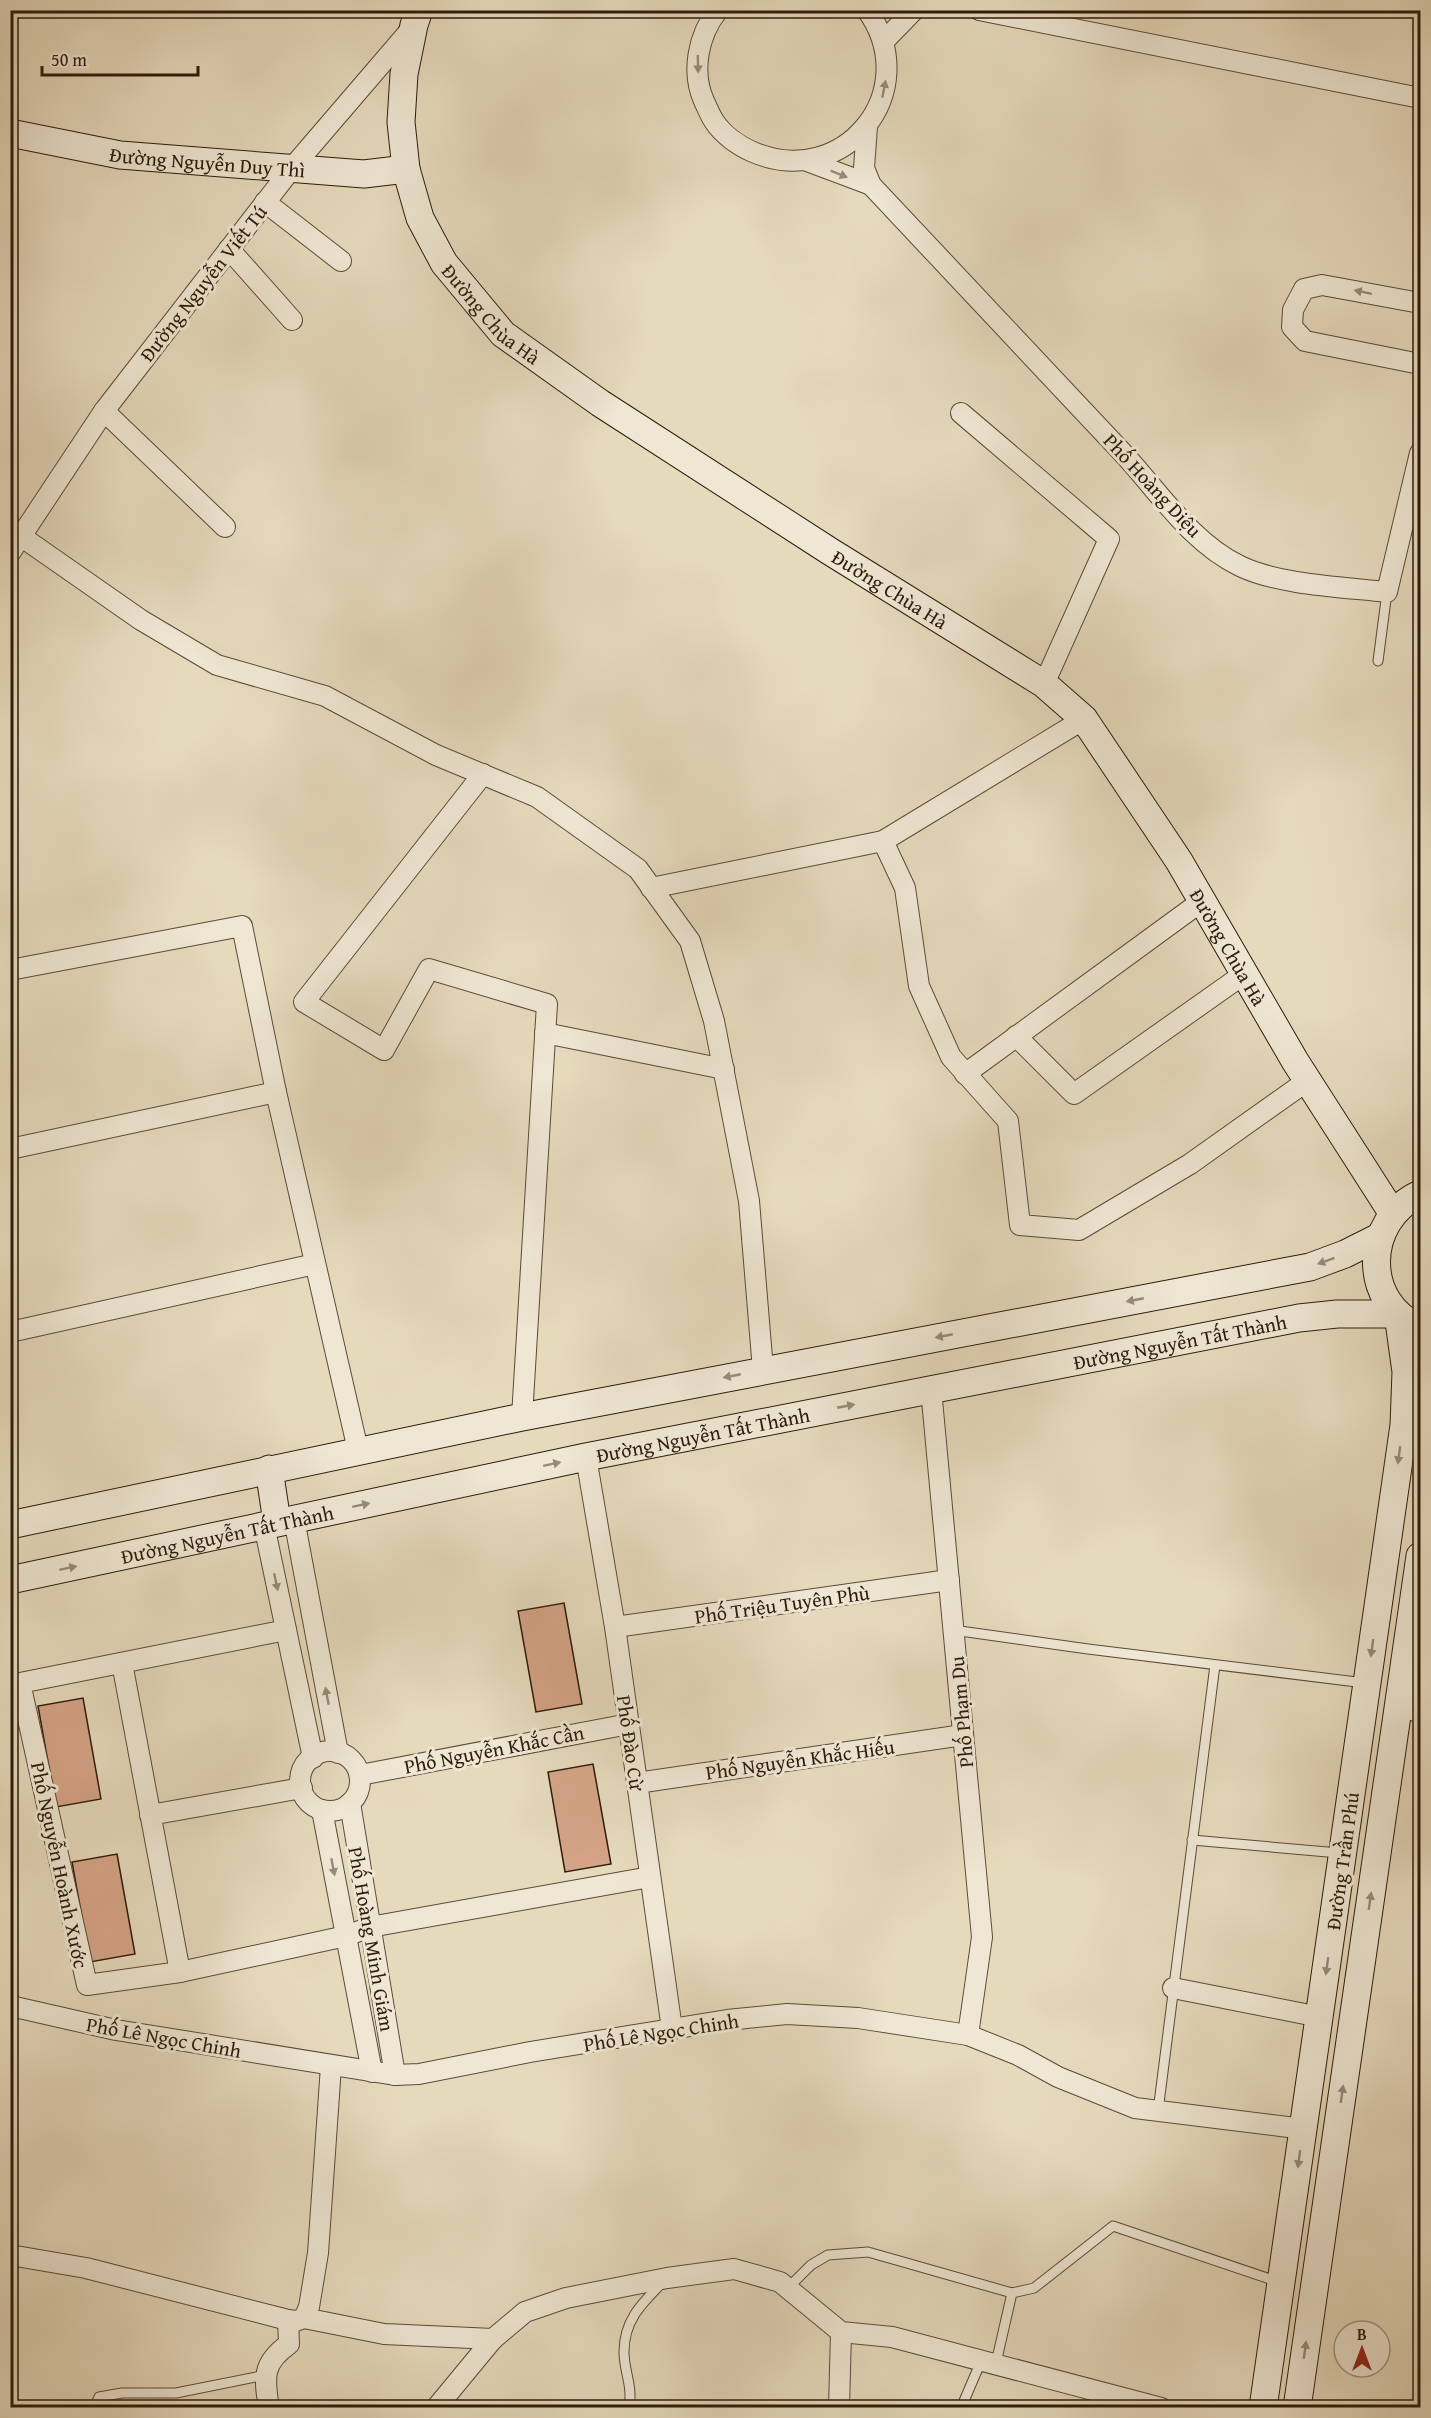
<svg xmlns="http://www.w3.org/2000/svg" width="1431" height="2418" viewBox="0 0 1431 2418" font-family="'Gentium Book Plus',serif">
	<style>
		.building { fill: #d5a487; stroke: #2c1b0b; stroke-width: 1.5 }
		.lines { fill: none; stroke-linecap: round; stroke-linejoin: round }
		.lane-casing { stroke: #5a4b38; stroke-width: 11 }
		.street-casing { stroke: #5a4b38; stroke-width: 22 }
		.secondary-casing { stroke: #2c1b0b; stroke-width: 29 }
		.lane { stroke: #efe7d4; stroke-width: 9 }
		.street { stroke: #efe7d4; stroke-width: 20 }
		.secondary { stroke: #efe7d4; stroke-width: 27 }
		.oneway { fill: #978b7a }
		.labels { text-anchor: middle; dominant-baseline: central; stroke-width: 6; stroke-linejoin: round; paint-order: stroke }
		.street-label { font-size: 20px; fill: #2c1b0b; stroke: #efe7d4 }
	</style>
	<rect width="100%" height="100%" fill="#e6dabd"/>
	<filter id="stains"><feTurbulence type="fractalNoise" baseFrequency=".00333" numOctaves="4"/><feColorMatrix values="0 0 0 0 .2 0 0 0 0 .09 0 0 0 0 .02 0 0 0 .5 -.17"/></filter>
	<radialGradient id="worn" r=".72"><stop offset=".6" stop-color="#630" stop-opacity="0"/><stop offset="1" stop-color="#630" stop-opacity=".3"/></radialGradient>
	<g class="building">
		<path d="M564,1603L582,1704L536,1712L518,1611Z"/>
		<path d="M83,1698L101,1799L56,1807L38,1706Z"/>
		<path d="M593,1764L611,1864L565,1872L548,1772Z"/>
		<path d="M117,1854L135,1954L90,1962L72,1862Z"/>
	</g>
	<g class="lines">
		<g class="lane-casing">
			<g id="lane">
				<path d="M1378,661L1387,592"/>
				<path d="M953,1630L1088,1649L1365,1683"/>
				<path d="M1192,1840L1339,1853"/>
				<path d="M1158,2111L1215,1665"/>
				<path d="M788,2288L811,2265L828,2255L868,2252L1012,2293L1034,2288L1113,2226L1279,2282"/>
				<path d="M996,2363L1012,2293"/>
				<path d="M94,2408L99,2397L122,2393H176L266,2375"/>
				<path d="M629,2408C633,2385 624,2372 624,2352C624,2321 641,2304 661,2284"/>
				<path d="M961,2408L982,2359"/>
			</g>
		</g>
		<g class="street-casing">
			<g id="street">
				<path d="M718,10C698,35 691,72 704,101C707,107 710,115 714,121C723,135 739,146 753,152C844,191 925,91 867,10"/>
				<path d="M979,10L1420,98"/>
				<path d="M883,42L914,10"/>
				<path d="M867,127L864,168L871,185C954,274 1037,361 1120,450C1157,489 1190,542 1240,566C1279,585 1344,587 1387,592L1420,453"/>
				<path d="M807,161L871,185"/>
				<path d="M265,202L341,261"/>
				<path d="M229,249L292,320"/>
				<path d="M1420,303L1322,285L1304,289L1293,310L1292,327L1305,341L1420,364"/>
				<path d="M104,411L225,527"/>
				<path d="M961,413L1109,539L1044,684"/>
				<path d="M22,537L141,620L217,665L325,696L436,755L537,797L638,869L690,941L714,1021L749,1201L763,1370"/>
				<path d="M10,553L104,411L292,168L413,27"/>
				<path d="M483,774L304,1002L384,1050L429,969L547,1004L522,1417"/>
				<path d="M883,841L905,888L919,986L951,1057L1008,1121L1020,1225L1079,1230L1190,1164L1307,1081"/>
				<path d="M651,888L883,841L1084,719"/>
				<path d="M10,970L242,926L276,1092L358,1450"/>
				<path d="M545,1033L724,1069"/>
				<path d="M1016,1036L1074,1094L1244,974"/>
				<path d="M965,1074L1202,901"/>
				<path d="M10,1149L276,1092"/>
				<path d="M10,1332L315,1264"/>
				<path d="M931,1389L982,1937L968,2035"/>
				<path d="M586,1457L615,1627L672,2029"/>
				<path d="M294,1519L338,1753"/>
				<path d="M264,1525L313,1758"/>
				<path d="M615,1627L949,1580"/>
				<path d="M286,1630L20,1683L87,1985L180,1972L346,1936L370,1927L650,1877"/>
				<path d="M122,1663L180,1972"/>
				<path d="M1399,1707L1420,1712"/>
				<circle cx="330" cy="1781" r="30"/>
				<path d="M360,1775L629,1724"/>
				<path d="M637,1783L963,1735"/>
				<path d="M350,1803L395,2075"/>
				<path d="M322,1810L372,2072"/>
				<path d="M150,1815L302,1788"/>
				<path d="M1173,1988L1320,2017"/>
				<path d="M10,2003L15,2007L116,2030L395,2075L419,2074L530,2052L727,2020L787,2014L858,2018L968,2035L1018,2055L1058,2077L1135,2108L1304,2129"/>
				<path d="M10,2255L86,2268L288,2320L296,2321L304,2318L309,2307L318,2253L331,2066"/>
				<path d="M304,2318L384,2334L493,2339"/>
				<path d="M269,2408C264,2378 262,2363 289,2344L288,2320"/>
				<path d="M436,2408L493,2339L525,2312L566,2298L667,2278L734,2269L780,2282L841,2332L892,2337L1161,2408"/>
				<path d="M839,2408L841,2332"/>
			</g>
		</g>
		<g class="secondary-casing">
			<g id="secondary">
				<path id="s1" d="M419,10L414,25L404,74L401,122L406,169L420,218L444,263L503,334L600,403L831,552L1044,684L1084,719L1179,861L1295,1061L1393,1214"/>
				<path id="s2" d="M10,133L120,155L364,174L406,169"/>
				<path d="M1420,1194C1363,1220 1361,1303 1420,1328"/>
				<path d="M269,1469L277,1522"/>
				<path d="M10,1525L522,1417L1310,1267L1345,1254L1379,1237"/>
				<path id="s3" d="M10,1580L586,1457L1299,1318L1337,1314H1398L1406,1372L1404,1425L1263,2408"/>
				<path d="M1297,2408L1420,1556"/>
			</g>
		</g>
		<use href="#lane" class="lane"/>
		<use href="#street" class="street"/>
		<use href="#secondary" class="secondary"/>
	</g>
	<defs><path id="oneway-solid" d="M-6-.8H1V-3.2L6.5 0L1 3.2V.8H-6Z" transform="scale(1.5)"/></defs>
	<g class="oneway">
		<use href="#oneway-solid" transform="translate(698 64) rotate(89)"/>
		<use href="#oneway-solid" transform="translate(884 89) rotate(-79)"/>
		<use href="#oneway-solid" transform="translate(839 174) rotate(22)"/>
		<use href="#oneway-solid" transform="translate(1363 292) rotate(-168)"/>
		<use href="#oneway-solid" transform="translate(1326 1261) rotate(160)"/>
		<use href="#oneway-solid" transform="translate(1135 1300) rotate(169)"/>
		<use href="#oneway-solid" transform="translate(944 1336) rotate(169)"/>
		<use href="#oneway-solid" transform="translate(732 1376) rotate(169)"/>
		<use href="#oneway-solid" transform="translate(846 1406) rotate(-11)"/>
		<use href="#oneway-solid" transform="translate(1399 1455) rotate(98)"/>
		<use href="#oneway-solid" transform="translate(552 1464) rotate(-12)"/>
		<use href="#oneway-solid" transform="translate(361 1505) rotate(-12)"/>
		<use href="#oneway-solid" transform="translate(68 1568) rotate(-12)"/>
		<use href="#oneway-solid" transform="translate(276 1582) rotate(78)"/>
		<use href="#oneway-solid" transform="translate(1372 1648) rotate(98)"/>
		<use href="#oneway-solid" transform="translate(327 1696) rotate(-101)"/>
		<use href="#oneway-solid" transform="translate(333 1867) rotate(79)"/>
		<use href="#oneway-solid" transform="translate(1370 1901) rotate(-82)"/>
		<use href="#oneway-solid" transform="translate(1327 1966) rotate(98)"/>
		<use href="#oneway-solid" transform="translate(1342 2094) rotate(-82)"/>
		<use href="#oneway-solid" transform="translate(1299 2159) rotate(98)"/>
		<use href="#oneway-solid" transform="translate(1305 2350) rotate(-82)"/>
	</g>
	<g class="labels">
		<g class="street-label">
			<text stroke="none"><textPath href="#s2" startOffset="200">Đường Nguyễn Duy Thì</textPath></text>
			<text transform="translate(203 283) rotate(-52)">Đường Nguyễn Viết Tú</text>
			<text stroke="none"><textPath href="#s1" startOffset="333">Đường Chùa Hà</textPath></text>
			<text transform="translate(1153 485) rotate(47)">Phố Hoàng Diệu</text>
			<text stroke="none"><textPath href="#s1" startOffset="819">Đường Chùa Hà</textPath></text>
			<text stroke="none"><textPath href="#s1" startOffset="1323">Đường Chùa Hà</textPath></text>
			<text stroke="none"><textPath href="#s3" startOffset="1194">Đường Nguyễn Tất Thành</textPath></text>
			<text stroke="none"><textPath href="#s3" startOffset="708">Đường Nguyễn Tất Thành</textPath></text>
			<text stroke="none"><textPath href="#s3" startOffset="222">Đường Nguyễn Tất Thành</textPath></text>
			<text transform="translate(782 1604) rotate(-8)">Phố Triệu Tuyên Phù</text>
			<text transform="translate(961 1712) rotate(-95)">Phố Phạm Du</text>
			<text transform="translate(631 1743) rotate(82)">Phố Đào Cừ</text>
			<text transform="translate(494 1749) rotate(-11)">Phố Nguyễn Khắc Cần</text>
			<text transform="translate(800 1759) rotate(-8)">Phố Nguyễn Khắc Hiếu</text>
			<text transform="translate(1342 1861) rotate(-82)">Đường Trần Phú</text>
			<text transform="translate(60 1865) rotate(78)">Phố Nguyễn Hoành Xước</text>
			<text transform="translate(372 1939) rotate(80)">Phố Hoàng Minh Giám</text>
			<text transform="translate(661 2032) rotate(-9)">Phố Lê Ngọc Chinh</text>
			<text transform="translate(164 2037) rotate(10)">Phố Lê Ngọc Chinh</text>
		</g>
	</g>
	<rect width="1431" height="2418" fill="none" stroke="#e6dabd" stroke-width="36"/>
	<rect x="12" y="12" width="1407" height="2394" fill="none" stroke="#2c1b0b" stroke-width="3"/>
	<rect x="18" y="18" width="1395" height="2382" fill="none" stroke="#2c1b0b" stroke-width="1.5"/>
	<g transform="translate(1362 2349)"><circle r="28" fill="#efe7d4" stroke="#a19584" stroke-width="1.5"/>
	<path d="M0-4.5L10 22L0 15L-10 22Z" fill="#8f2418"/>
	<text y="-9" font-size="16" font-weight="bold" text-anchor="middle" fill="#2c1b0b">B</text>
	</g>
	<path d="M42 66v9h156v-9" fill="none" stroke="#2c1b0b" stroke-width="3"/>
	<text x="51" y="66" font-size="18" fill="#2c1b0b" stroke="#efe7d4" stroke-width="4.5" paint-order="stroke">50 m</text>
	<rect width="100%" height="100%" filter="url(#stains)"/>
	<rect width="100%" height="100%" fill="url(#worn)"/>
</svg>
